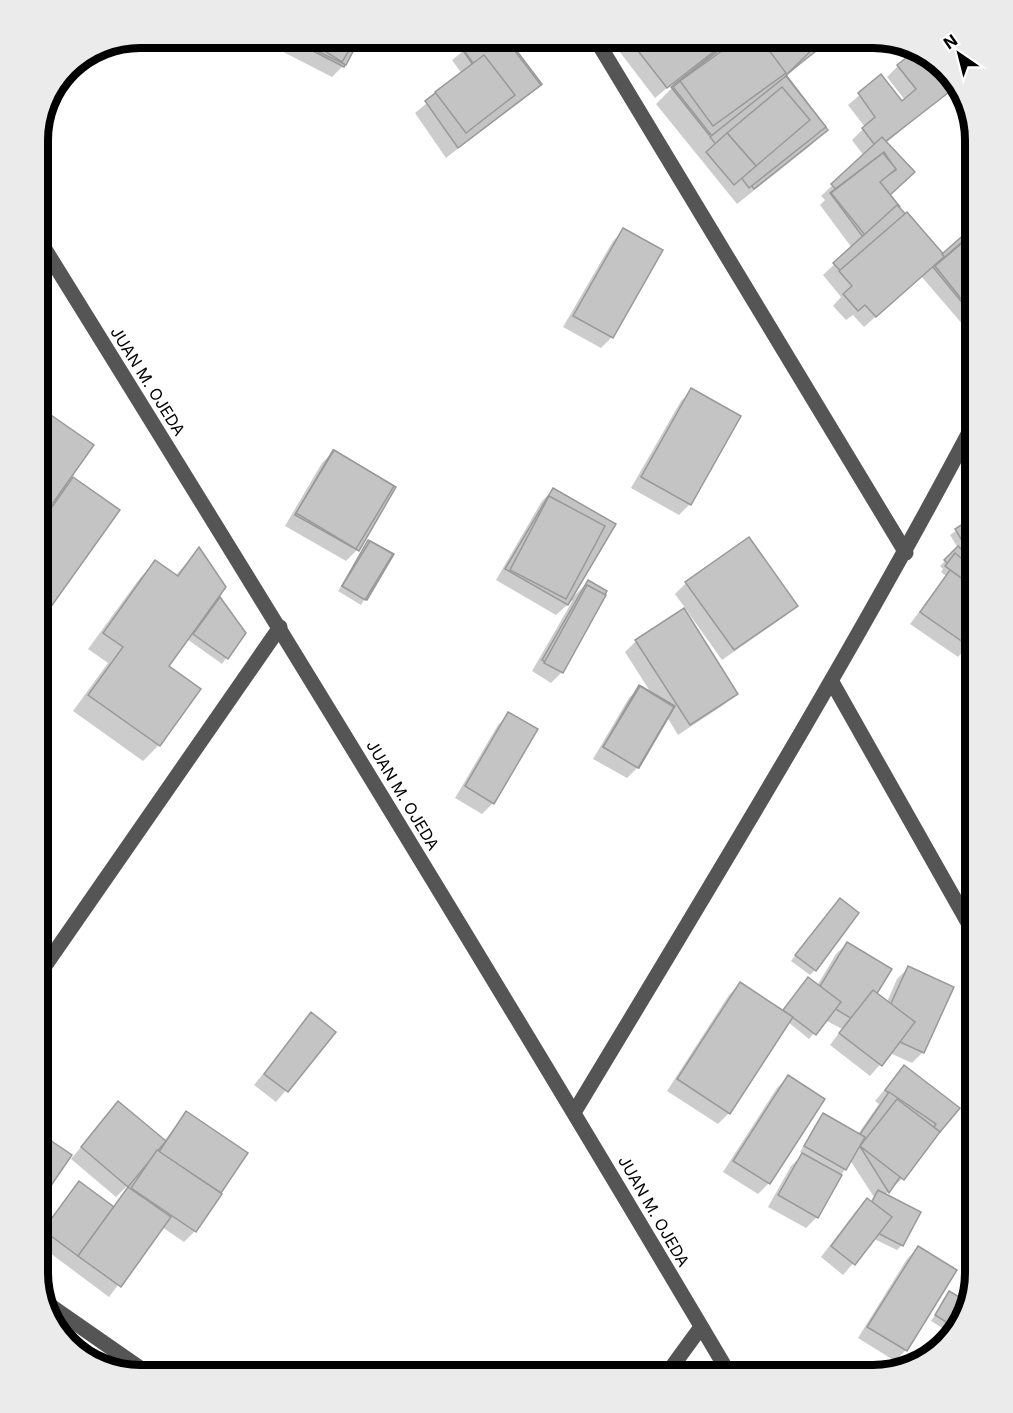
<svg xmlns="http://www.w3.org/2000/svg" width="1013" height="1413" viewBox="0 0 1013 1413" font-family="Inter,sans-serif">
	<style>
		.shadow { fill: #0003 }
		.building { fill: #c4c4c4; stroke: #999; stroke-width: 1.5 }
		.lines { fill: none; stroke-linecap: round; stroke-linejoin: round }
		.minor { stroke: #555; stroke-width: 15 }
		.labels { text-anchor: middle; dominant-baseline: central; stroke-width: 4.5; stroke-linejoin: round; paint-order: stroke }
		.street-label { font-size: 16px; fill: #000; stroke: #fff }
		.rim { fill: none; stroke: #000; stroke-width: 8 }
	</style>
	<rect width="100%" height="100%" fill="#fff"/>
	<g class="shadow">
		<path d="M264,38H358L343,66L332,77L262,41Z"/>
		<path d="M479,38H505L540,84L446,158L415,113L462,74L452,60Z"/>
		<path d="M626,38H758L761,42L767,38H813L819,47L786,77L826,130L810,146L737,204L656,104L675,85L673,83L655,98L616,47Z"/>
		<path d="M925,51L955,86L886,143L888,195L943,255L975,227V316L964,326L921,276L864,327L853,315L846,320L833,306L841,297L823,275L852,248L820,205L825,200L821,196L864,156L852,140L865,127L848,105L881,77L902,103L905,100L887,77L898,66Z"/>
		<path d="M624,230L612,337L601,348L563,327L613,241Z"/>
		<path d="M692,390L690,504L679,515L631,488L681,401Z"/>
		<path d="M49,415L62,488L74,479L118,510L38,623V523L43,516L38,519V426Z"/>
		<path d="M333,452L357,550L346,561L285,526L322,463Z"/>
		<path d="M553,490L572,598L588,582L562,672L551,683L532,671L573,600L556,615L496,580L542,501Z"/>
		<path d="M975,518V560L967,565L971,569L962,580L975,590V637L958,657L910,624L946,576L941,572L943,569L940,566L958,548L950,535Z"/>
		<path d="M368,542L391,555L361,605L338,591Z"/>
		<path d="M199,549L209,610L219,600L244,634L222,664L187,639L167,666L159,745L143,761L73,711L108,663L88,649L140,578L155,562L175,576Z"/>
		<path d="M686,583L796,605L785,616L722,660L675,594Z"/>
		<path d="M636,641L736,694L725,704L678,735L667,717L638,767L627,778L593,759L629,698L640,687L653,696L625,652Z"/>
		<path d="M509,714L493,803L482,814L455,798L498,725Z"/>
		<path d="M835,905L815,970L810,975L791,961Z"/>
		<path d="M847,944L875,993L887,1002L897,979L908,968L923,1052L912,1063L890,1053L870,1076L830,1045L842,1029L825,1020L809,1039L788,1022L729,1113L718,1124L667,1091L729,995L740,984L782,1011L803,984L817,986L836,954Z"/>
		<path d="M311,1014L334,1032L276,1102L254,1085Z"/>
		<path d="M904,1067L902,1179L885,1195L902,1245L897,1250L874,1239L843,1275L821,1257L856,1211L867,1200L871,1202L874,1197L850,1160L817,1217L806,1228L768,1207L791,1166L803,1154L800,1152L818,1120L823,1115L858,1134L879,1104L875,1101Z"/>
		<path d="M788,1077L769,1183L758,1194L723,1172L777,1088Z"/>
		<path d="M118,1103L164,1141L186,1113L246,1153L195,1231L184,1242L162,1227L109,1297L38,1244V1236L80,1183L113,1207L129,1187L128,1185L116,1197L71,1159Z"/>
		<path d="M38,1133L70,1156L38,1199Z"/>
		<path d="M918,1248L955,1270L906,1350L895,1361L858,1338L907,1259Z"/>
		<path d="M950,1293L967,1304L962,1324L952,1334L931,1321Z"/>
		<path d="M919,1359L924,1362L914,1365V1364Z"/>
	</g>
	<g class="building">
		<path d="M288,38H360L344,67Z"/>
		<path d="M290,38H360L346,65Z"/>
		<path d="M304,38H357L342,62Z"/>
		<path d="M477,38H507L542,84L462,144L428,99L473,65L462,49Z"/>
		<path d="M477,38H505L541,85L458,148L425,101L474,64L462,48Z"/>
		<path d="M628,38H731L667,88Z"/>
		<path d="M733,38H753L758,43L765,38H812L820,48L709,135L671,87Z"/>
		<path d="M734,38H753L757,44L765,38H815L819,43L786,75L828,130L754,189L673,87Z"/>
		<path d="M740,38H760L786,73L713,126L680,81Z"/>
		<path d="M917,49L925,51L957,86L877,148L862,128L875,117L858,93L881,74L902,101L916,89L897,65Z"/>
		<path d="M484,55L515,95L466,133L435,92Z"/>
		<path d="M786,76L826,127L749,188L710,137Z"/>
		<path d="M782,87L810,120L756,166L727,133Z"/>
		<path d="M727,133L756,166L734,185L706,152Z"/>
		<path d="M882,137L915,172L864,219L831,184Z"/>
		<path d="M884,152L896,170L878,182L899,210L863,237L830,193Z"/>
		<path d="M883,153L896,169L880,182L900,207L865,235L831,193Z"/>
		<path d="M897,205L933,243L869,301L833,263Z"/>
		<path d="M907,212L945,256L876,317L865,305L858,311L843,294L852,286L839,271Z"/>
		<path d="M975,225V292L942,254Z"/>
		<path d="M623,228L663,250L613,338L573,316Z"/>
		<path d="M975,231V314L973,316L933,267Z"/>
		<path d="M975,232V316L935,266Z"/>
		<path d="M691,388L741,416L691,505L641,477Z"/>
		<path d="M48,413L94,445L48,510L38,503V428Z"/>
		<path d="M333,450L396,487L359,551L295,515Z"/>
		<path d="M334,450L394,486L356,549L296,513Z"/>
		<path d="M73,477L120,510L38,625V527Z"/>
		<path d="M553,488L616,524L568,605L505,569Z"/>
		<path d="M549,496L605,526L566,599L510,570Z"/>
		<path d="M975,516V559L974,560L955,529Z"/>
		<path d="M749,537L798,606L734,650L685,582Z"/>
		<path d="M368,540L394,554L367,600L342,586Z"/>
		<path d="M370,541L393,554L365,600L342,586Z"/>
		<path d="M958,546L972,560L959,574L944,560Z"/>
		<path d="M199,547L226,587L169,666L201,689L160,746L88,695L123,647L103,633L155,560L178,576Z"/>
		<path d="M955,553L974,569L964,580L945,566Z"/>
		<path d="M950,570L975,588V640L970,647L920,612Z"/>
		<path d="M588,580L607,591L561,671L542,660Z"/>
		<path d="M587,585L606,595L563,673L544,663Z"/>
		<path d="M220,597L246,633L228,659L193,634Z"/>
		<path d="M684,608L738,694L690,725L635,640Z"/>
		<path d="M639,685L675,706L639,768L603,747Z"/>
		<path d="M640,686L674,707L638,768L603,747Z"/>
		<path d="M508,712L538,729L494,804L465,786Z"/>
		<path d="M840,898L859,913L816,971L795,955Z"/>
		<path d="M847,942L892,969L859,1023L814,996Z"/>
		<path d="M908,966L954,987L924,1053L878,1032Z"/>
		<path d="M808,977L841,1002L816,1035L783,1010Z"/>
		<path d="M740,982L793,1017L730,1114L677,1079Z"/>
		<path d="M873,990L915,1022L882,1066L839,1033Z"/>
		<path d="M311,1012L336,1032L288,1092L264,1074Z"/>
		<path d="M904,1065L960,1108L940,1132L885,1090Z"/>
		<path d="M788,1075L825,1099L770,1184L733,1161Z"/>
		<path d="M889,1092L936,1124L889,1193L856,1140Z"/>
		<path d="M897,1099L940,1132L904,1180L860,1146Z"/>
		<path d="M118,1101L166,1141L128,1187L81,1147Z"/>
		<path d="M186,1111L248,1153L221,1193L159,1152Z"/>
		<path d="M823,1113L865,1137L846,1170L804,1146Z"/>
		<path d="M38,1132L72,1155L46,1193L38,1187Z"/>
		<path d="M157,1150L222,1194L196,1232L131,1188Z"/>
		<path d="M802,1153L842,1175L818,1218L778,1195Z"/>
		<path d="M79,1181L114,1207L78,1256L43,1230Z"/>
		<path d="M128,1187L171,1217L121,1287L78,1256Z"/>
		<path d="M878,1190L921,1212L903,1246L860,1224Z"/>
		<path d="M867,1198L892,1217L855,1265L831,1246Z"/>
		<path d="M918,1246L957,1270L907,1351L867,1327Z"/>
		<path d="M949,1291L968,1302L962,1324L957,1329L935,1315Z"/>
	</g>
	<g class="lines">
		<g class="minor">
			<path d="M595,38L906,553"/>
			<path d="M38,238C272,615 504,993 730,1375"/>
			<path d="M832,682L975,935"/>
			<path d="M38,976L280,627"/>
			<path d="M575,1111C712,883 851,656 975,421"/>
			<path d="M45,1302L150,1375"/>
			<path d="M666,1375L701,1327"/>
		</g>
	</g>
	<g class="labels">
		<g class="street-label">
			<text transform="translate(148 381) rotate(58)">JUAN M. OJEDA</text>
			<text transform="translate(403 795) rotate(59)">JUAN M. OJEDA</text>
			<text transform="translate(654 1211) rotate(60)">JUAN M. OJEDA</text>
		</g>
	</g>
	<path d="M0 0H1013V1413H0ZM140 48H873A92 92 0 0 1 965 140V1273A92 92 0 0 1 873 1365H140A92 92 0 0 1 48 1273V140A92 92 0 0 1 140 48Z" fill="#ebebeb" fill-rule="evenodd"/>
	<path class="rim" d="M140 48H873A92 92 0 0 1 965 140V1273A92 92 0 0 1 873 1365H140A92 92 0 0 1 48 1273V140A92 92 0 0 1 140 48Z"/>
	<g transform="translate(959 54) rotate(325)" stroke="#ffffff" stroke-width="4.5" paint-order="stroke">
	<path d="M0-4.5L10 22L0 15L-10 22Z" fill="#000000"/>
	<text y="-9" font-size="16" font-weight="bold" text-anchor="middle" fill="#000000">N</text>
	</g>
</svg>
